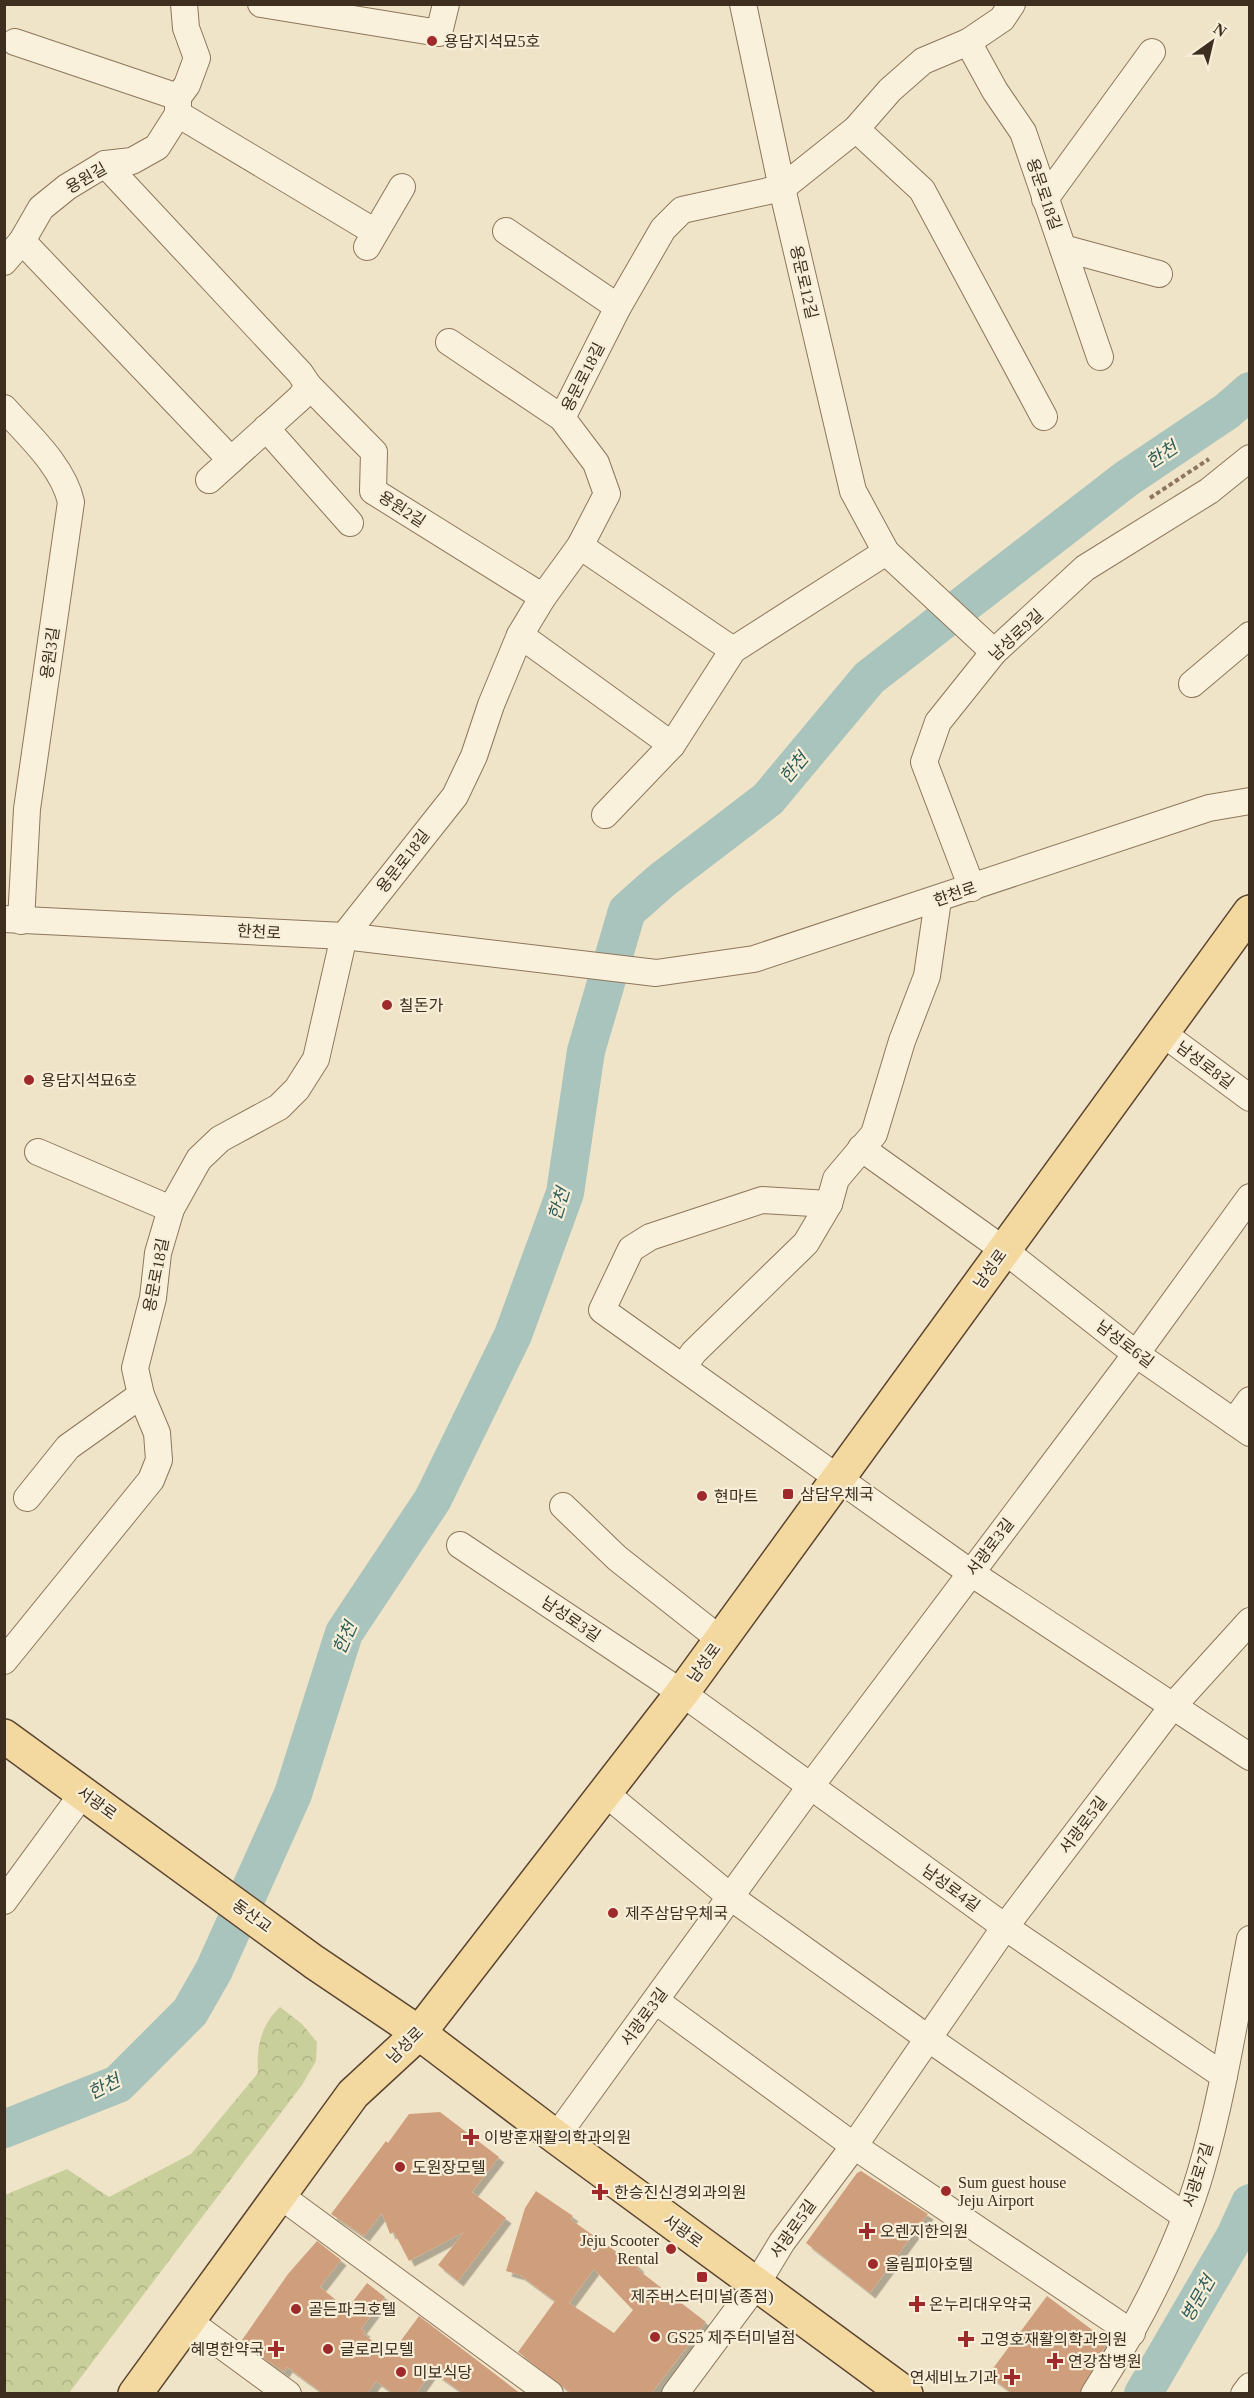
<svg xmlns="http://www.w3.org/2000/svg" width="1254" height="2398" viewBox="0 0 1254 2398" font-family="'Times New Roman','Noto Sans KR',serif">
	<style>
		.forest { fill: url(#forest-crowns) }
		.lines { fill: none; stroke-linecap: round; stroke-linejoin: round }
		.river { stroke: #a9c4bc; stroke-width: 38 }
		.building { fill: #cf9f7d; fill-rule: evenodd; filter: url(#shadow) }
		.minor-casing { stroke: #8d765c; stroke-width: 28 }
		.major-casing { stroke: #5b4430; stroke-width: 36 }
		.path { stroke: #8d765c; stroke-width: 4; stroke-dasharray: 4.5 3; stroke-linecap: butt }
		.minor { stroke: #faf1dc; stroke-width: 26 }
		.major { stroke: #f3d9a0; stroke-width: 33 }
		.poi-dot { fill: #9e2a2b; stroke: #f7eed8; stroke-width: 2 }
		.labels { text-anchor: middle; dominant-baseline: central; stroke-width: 4.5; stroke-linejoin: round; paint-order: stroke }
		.poi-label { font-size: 16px; fill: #3d2e20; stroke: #f7eed8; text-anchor: start }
		.street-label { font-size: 16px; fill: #3d2e20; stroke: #f7eed8 }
		.water-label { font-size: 18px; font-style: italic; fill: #2f5d5a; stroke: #f7eed8 }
	</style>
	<defs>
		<pattern id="forest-crowns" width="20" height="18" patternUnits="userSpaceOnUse" patternTransform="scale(1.5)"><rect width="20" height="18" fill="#c9cf9b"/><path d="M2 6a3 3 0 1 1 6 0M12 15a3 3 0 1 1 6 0" fill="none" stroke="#aeb285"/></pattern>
		<filter id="shadow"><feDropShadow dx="5.5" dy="5.5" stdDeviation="0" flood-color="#0004"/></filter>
	</defs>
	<rect width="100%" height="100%" fill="#f0e4c8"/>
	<path class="forest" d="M280,2007L302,2024L317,2042L316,2061L302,2085L69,2393H5V2195L67,2169L109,2197L191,2154L258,2073C256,2047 261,2025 280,2007Z"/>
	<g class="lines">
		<g class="river">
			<path d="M4,2129L118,2084L190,2012L214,1970L293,1794L344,1633L433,1499L513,1335L565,1193L586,1051L627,911L662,880L768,799L869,678L1126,479L1227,411L1250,391"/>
			<path d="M1143,2394L1235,2236L1250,2203"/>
		</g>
	</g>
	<g class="building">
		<path d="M440,2112L499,2157L472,2192L506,2218L458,2281L438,2265L464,2232L409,2261L394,2232L390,2234L382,2213L364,2236L331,2214L386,2141L388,2143L409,2114Z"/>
		<path d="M861,2171L928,2214L870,2293L806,2243L857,2173Z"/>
		<path d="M536,2191L573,2216L570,2219L621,2255L624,2253L639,2267L637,2269L706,2322L651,2394H572L518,2352L555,2301L520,2275L506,2271L525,2208ZM594,2269L633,2310L614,2333L569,2303Z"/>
		<path d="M317,2241L341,2260L320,2287L347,2309L367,2283L385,2297L361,2329L365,2331L363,2334L391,2354L419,2316L521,2394H464L432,2371L416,2394H394L376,2381L367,2394H324L287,2367L284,2372L265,2359L242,2340L288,2274Z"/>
		<path d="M1047,2296L1103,2338L1105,2347L1079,2394H1013L988,2375Z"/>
	</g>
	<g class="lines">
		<g class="minor-casing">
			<g id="minor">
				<path d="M261,4L439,33L446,4"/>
				<path d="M743,4L782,188L853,491L886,552L994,652"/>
				<path d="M15,42L178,97"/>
				<path d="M968,42L995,91L1023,132L1100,357"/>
				<path d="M178,114L375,232"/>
				<path d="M856,129L922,190L1044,417"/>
				<path d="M105,164L300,373L308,385L301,397L209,480"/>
				<path d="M1045,199L1152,52"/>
				<path d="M506,231L618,307"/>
				<path d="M22,241L231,460"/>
				<path d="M367,247L402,187"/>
				<path d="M1063,248L1159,274"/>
				<path d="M4,262L22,241L41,208L67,187L105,164L132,161L157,147L178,114V97L187,85L197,58L186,28L184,4"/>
				<path d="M449,342L562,418"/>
				<path d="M308,385L374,452L373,491L543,597"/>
				<path d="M4,408C28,435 63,466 71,502L27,809L21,921"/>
				<path d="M266,428L350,523"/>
				<path d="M580,546L733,650"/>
				<path d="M520,635L672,745"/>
				<path d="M1192,684L1250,635"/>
				<path d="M605,815L672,745L733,650L886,552"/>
				<path d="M972,888L924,762L938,722L994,652L1085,568L1209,491L1250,458"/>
				<path d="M4,919L344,936L656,973L754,959L1209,808L1250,801"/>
				<path d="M1161,1032L1250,1098"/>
				<path d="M861,1148L1004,1250L1136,1354L1250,1433"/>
				<path d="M38,1152L171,1209"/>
				<path d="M829,1204L762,1200L650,1237L631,1249L602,1310L971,1573L1250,1757"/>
				<path d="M683,1367L694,1352L806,1243L829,1204L836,1179L874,1134L902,1041L927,976L938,900"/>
				<path d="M1234,1422L1250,1400"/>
				<path d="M27,1498L68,1447L141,1395"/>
				<path d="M563,1506L617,1558L721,1640"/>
				<path d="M460,1545L682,1693L1005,1927L1224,2076"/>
				<path d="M4,1661L151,1480L159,1460L157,1433L141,1395L135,1368L153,1298L158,1253L171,1209L199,1159L220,1139L279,1107L297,1089L316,1059L344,936L455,796L474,756L491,705L520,635L543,597L580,546L607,494L596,463L562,418L618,307L663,229L682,210L782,188L856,129L890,90L923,61L968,42L1002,19L1012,4"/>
				<path d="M605,1793L732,1898L929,2039L1185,2216"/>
				<path d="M4,1901L83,1793"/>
				<path d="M656,2001L854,2146L1132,2333"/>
				<path d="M556,2137L810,1787L1136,1354L1250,1197"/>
				<path d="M278,2194L550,2394"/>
				<path d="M187,2320L288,2394"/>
				<path d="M675,2394L756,2285L782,2242L854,2146L1005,1927L1172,1707L1250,1621"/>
				<path d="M1094,2394C1138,2325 1178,2250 1201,2171C1223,2095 1235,2016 1250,1939"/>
				<path d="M1244,2394L1250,2386"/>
			</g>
		</g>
		<g class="major-casing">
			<g id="major">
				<path d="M4,1736L314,1962L419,2033L556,2137L906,2394"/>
				<path d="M135,2394L353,2094L419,2033L682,1693L1250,912"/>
			</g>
		</g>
		<path class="path" d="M1150,498L1209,459"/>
		<use href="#minor" class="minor"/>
		<use href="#major" class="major"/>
	</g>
	<g class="poi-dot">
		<circle cx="432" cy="41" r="6"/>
		<circle cx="387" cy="1005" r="6"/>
		<circle cx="29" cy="1080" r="6"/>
		<rect x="782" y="1488" width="12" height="12" rx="3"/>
		<circle cx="702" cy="1496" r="6"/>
		<circle cx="613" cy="1913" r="6"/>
		<path d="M468 2128h6v6h6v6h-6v6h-6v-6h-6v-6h6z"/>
		<circle cx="400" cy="2167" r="6"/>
		<circle cx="946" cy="2191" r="6"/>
		<path d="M597 2183h6v6h6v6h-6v6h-6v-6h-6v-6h6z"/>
		<path d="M864 2222h6v6h6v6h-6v6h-6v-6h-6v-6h6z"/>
		<circle cx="671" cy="2249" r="6"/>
		<circle cx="873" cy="2264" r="6"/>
		<rect x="696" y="2271" width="12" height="12" rx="3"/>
		<path d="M914 2295h6v6h6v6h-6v6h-6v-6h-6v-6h6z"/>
		<circle cx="296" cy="2309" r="6"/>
		<circle cx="655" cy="2337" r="6"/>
		<path d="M963 2330h6v6h6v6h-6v6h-6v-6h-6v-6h6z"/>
		<path d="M273 2340h6v6h6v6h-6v6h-6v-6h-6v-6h6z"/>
		<circle cx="328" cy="2349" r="6"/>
		<path d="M1052 2352h6v6h6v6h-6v6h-6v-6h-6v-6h6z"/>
		<circle cx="401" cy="2372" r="6"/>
		<path d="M1009 2368h6v6h6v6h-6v6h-6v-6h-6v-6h6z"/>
	</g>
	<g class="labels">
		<g class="poi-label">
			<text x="444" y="41">용담지석묘5호</text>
			<text x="399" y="1005">칠돈가</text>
			<text x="41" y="1080">용담지석묘6호</text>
			<text x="800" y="1494">삼담우체국</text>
			<text x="714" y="1496">현마트</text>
			<text x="625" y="1913">제주삼담우체국</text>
			<text x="484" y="2137">이방훈재활의학과의원</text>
			<text x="412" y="2167">도원장모텔</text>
			<text x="958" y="2182">Sum guest house<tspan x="958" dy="18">Jeju Airport</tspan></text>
			<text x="614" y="2192">한승진신경외과의원</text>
			<text x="880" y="2231">오렌지한의원</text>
			<text x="659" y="2240" text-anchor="end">Jeju Scooter<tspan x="659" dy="18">Rental</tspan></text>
			<text x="885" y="2264">올림피아호텔</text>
			<text x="702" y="2296" text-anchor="middle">제주버스터미널(종점)</text>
			<text x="929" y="2304">온누리대우약국</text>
			<text x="308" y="2309">골든파크호텔</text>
			<text x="667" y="2337">GS25 제주터미널점</text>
			<text x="980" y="2339">고영호재활의학과의원</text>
			<text x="264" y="2349" text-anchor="end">혜명한약국</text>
			<text x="340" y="2349">글로리모텔</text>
			<text x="1068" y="2361">연강참병원</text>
			<text x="413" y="2372">미보식당</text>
			<text x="998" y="2377" text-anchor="end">연세비뇨기과</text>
		</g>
		<g class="street-label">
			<text transform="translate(86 178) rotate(-30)">용원길</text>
			<text transform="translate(1044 194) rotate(71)">용문로18길</text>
			<text transform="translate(804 282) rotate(77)">용문로12길</text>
			<text transform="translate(583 377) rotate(-63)">용문로18길</text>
			<text transform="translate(402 509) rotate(33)">용원2길</text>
			<text transform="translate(1016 635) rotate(-43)">남성로9길</text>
			<text transform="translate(50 653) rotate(-82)">용원3길</text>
			<text transform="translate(403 861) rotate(-52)">용문로18길</text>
			<text transform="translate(955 894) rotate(-19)">한천로</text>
			<text transform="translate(259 932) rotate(3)">한천로</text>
			<text transform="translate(1205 1065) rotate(37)">남성로8길</text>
			<text transform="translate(990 1269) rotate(-54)">남성로</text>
			<text transform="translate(156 1275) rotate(-79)">용문로18길</text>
			<text transform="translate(1125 1344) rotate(37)">남성로6길</text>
			<text transform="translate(990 1547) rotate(-53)">서광로3길</text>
			<text transform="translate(571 1619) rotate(34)">남성로3길</text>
			<text transform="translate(704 1663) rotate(-54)">남성로</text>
			<text transform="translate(97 1803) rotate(36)">서광로</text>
			<text transform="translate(1083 1825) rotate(-53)">서광로5길</text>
			<text transform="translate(951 1888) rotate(36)">남성로4길</text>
			<text transform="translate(252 1916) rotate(36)">동산교</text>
			<text transform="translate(644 2017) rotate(-54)">서광로3길</text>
			<text transform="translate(405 2045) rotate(-45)">남성로</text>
			<text transform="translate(1198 2175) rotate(-73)">서광로7길</text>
			<text transform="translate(793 2229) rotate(-55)">서광로5길</text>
			<text transform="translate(683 2231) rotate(36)">서광로</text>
		</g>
		<g class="water-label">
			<text transform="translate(1162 455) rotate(-34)">한천</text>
			<text transform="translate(794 768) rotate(-50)">한천</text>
			<text transform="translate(559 1204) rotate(-73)">한천</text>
			<text transform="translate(345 1638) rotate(-66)">한천</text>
			<text transform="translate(104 2087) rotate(-27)">한천</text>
			<text transform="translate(1198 2299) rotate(-60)">병문천</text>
		</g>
	</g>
	<rect width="1254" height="2398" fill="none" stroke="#3d2e20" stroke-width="12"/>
	<g transform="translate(1212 42) rotate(34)" stroke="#f7eed8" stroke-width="4.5" paint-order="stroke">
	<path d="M0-4.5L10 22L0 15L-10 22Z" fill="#3d2e20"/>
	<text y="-9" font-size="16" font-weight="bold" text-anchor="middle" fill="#3d2e20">N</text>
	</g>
</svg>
